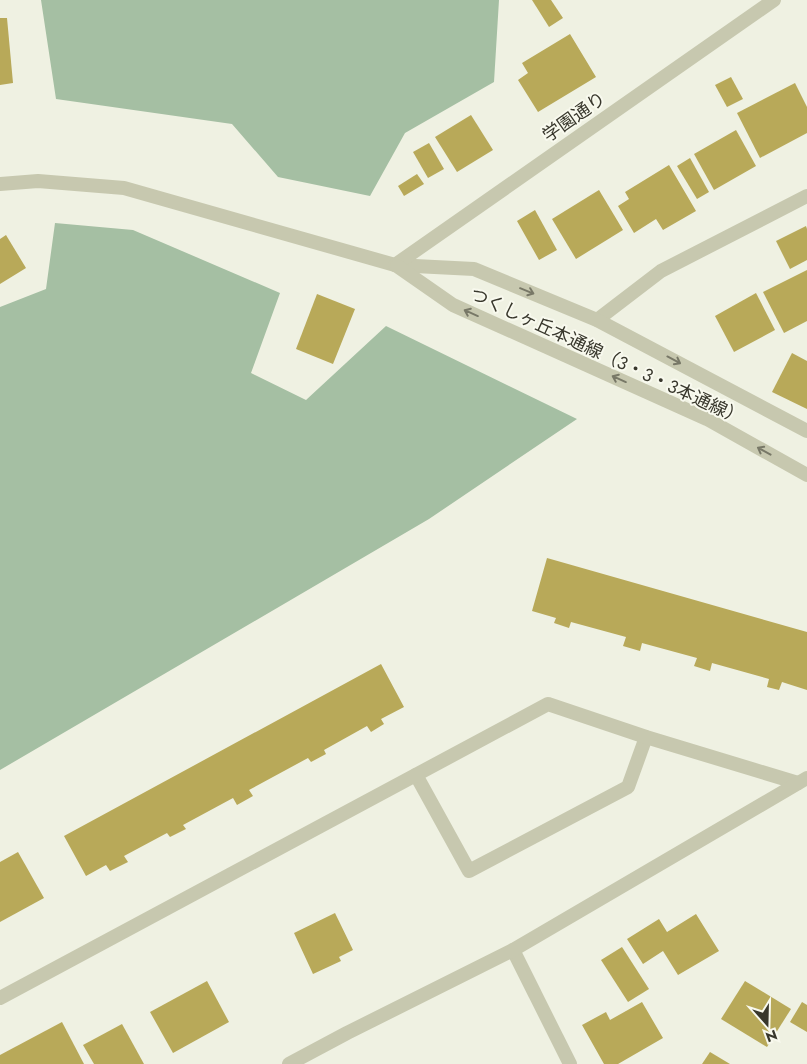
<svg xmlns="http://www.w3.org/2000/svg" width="807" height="1064" viewBox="0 0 807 1064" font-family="Jost,'Noto Sans JP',sans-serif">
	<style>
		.green { fill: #a5bfa3 }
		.building { fill: #b8a959 }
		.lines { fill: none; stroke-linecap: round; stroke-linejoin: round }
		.service { stroke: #c7c8af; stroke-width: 14 }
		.minor { stroke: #c7c8af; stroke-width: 14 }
		.tertiary { stroke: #c7c8af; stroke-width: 14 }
		.oneway { stroke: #787867 }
		.labels { text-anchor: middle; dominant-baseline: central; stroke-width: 4; stroke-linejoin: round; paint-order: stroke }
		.street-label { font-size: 18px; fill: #38372c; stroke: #f8f9ee }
	</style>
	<rect width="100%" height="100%" fill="#eff1e2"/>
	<g class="green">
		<path d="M41,0H499L494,82L405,133L370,196L278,177L232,124L56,99Z"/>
		<path d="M55,223L133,230L280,293L251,373L306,400L386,326L577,419L429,519L0,770V307L46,289Z"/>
	</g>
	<g class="building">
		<path d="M532,0H551L563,18L549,27Z"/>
		<path d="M0,18H7L13,83L0,85Z"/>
		<path d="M570,34L596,77L538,112L518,80L528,73L522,63Z"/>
		<path d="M731,77L743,99L727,107L715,85Z"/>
		<path d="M795,83L807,107V133L760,158L737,113Z"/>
		<path d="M471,115L493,150L457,172L435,137Z"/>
		<path d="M736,130L756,166L714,190L694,154Z"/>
		<path d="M429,143L444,169L428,178L413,152Z"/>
		<path d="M690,158L709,192L697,199L677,166Z"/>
		<path d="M669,165L696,211L663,230L656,219L634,233L618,206L629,199L625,192Z"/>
		<path d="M417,174L424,184L404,196L398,186Z"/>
		<path d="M599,190L623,230L576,259L552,219Z"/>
		<path d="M535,210L557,250L539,260L517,221Z"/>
		<path d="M806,226L807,229V260L790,269L776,241Z"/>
		<path d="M6,235L26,268L0,284V239Z"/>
		<path d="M807,270V321L784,333L763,292Z"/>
		<path d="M756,293L775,330L734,352L715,316Z"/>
		<path d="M317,294L355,309L333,364L296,349Z"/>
		<path d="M792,353L807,361V409L772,392Z"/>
		<path d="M547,558L807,632V690L782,682L779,690L767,687L769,679L712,663L710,671L694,666L697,658L642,643L640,651L623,646L626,637L571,622L569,628L554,623L556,618L532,611Z"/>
		<path d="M381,664L404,707L381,719L384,724L371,732L367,726L324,750L326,754L311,762L308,758L249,790L253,796L237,805L233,798L183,825L186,829L170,837L167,833L124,856L128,862L110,871L106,865L86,876L64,836Z"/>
		<path d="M18,852L44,898L0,922V862Z"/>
		<path d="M335,913L353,950L339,957L341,961L313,974L294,933Z"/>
		<path d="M696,914L719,951L678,975L663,951L643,964L627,939L659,919L667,932Z"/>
		<path d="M622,947L649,989L628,1002L601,960Z"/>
		<path d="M207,981L229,1022L173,1053L150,1012Z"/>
		<path d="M745,981L791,1009L767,1047L721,1019Z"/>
		<path d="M642,1002L663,1038L618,1064H604L582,1025L606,1012L610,1020Z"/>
		<path d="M802,1002L807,1005V1032L790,1022Z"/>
		<path d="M62,1022L84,1064H0V1055Z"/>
		<path d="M122,1024L144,1064H94L83,1045Z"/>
		<path d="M710,1052L730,1064H702Z"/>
	</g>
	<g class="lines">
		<g class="service">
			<path d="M416,775L469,871L628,787L646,737"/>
			<path d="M0,998L548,704L646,737L798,783"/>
		</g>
		<g class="minor">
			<path d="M597,320L661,271L807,196"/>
			<path d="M513,950L570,1064"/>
			<path d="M289,1064L347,1033L513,950L807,778"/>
		</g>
		<g class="tertiary">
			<path d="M0,184L38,181L124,188L395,265L474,269L597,320L807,431"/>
			<path d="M395,265L774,0"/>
			<path d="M397,266L453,305L707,419L807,475"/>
		</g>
	</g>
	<defs><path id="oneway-shaft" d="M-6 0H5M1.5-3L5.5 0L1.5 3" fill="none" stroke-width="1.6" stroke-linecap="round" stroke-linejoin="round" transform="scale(1.25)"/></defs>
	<g class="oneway">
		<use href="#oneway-shaft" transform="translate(527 291) rotate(22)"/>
		<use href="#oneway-shaft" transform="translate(471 313) rotate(-156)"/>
		<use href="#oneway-shaft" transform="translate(674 360) rotate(28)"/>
		<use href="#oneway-shaft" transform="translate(619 379) rotate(-156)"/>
		<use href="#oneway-shaft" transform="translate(764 451) rotate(-151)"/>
	</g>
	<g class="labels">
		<g class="street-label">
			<text transform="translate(574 117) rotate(-35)">学園通り</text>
			<text transform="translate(607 356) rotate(25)">つくしヶ丘本通線（3・3・3本通線）</text>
		</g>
	</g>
	<g transform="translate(767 1024) rotate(160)" stroke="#f8f9ee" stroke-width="4" paint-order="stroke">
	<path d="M0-4L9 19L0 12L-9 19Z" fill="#38372c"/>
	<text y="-8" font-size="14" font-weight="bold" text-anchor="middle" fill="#38372c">N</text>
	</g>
</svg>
